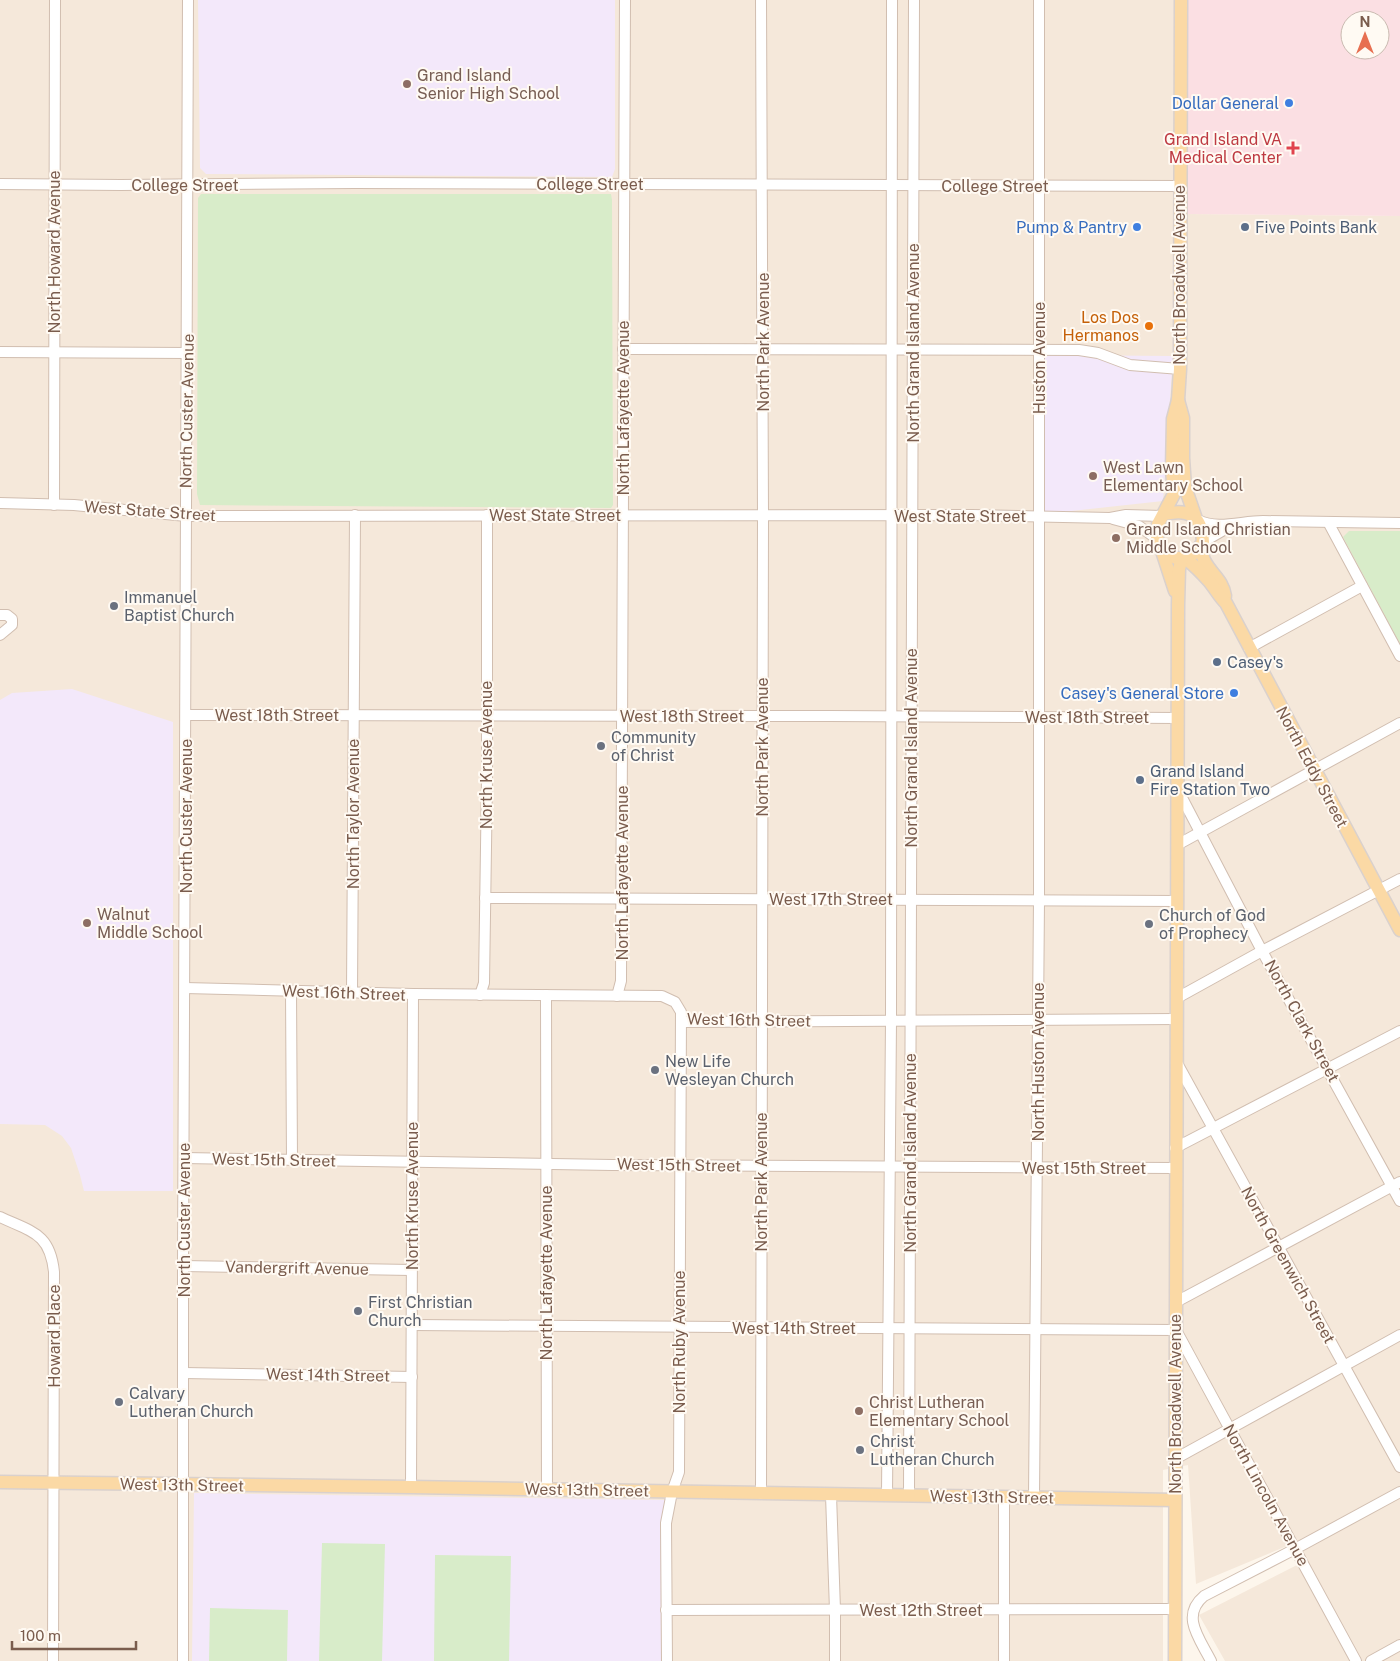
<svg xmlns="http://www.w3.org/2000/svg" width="1400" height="1661" viewBox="0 0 1400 1661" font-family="'Public Sans',sans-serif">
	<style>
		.residential { fill: #f5e8da }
		.education { fill: #f3e8fa }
		.medical { fill: #fbdfe3; fill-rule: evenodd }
		.green { fill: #d8ecc9 }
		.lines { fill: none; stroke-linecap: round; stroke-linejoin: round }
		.minor-casing { stroke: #d1beb0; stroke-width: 12 }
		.major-casing { stroke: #dad1cd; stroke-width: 15 }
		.minor { stroke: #fff; stroke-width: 10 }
		.major { stroke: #fbd9a5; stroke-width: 12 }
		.education-dot { fill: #8d6e63; stroke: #fffaf3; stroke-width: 2 }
		.shop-dot { fill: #3f7fe0; stroke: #fffaf3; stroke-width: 2 }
		.health-dot { fill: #e0444e; stroke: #fffaf3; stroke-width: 2 }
		.service-dot { fill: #5c6f8a; stroke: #fffaf3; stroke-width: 2 }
		.food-dot { fill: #e8710a; stroke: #fffaf3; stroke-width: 2 }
		.worship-dot { fill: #6b7280; stroke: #fffaf3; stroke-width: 2 }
		.labels { text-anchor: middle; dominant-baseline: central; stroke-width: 4; stroke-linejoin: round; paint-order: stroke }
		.education-label { font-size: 16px; fill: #785e54; stroke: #fffaf3; text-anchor: start }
		.shop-label { font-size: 16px; fill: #366cbe; stroke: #fffaf3; text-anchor: end }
		.health-label { font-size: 16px; fill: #be3a42; stroke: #fffaf3; text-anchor: end }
		.street-label { font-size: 16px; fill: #7a5c4d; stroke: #fffaf3 }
		.service-label { font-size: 16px; fill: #4e5e75; stroke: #fffaf3; text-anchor: start }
		.food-label { font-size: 16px; fill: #c56008; stroke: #fffaf3; text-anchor: end }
		.worship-label { font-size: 16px; fill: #5b616d; stroke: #fffaf3; text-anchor: start }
	</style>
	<rect width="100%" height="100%" fill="#fdf6ec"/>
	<path class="residential" d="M0,0H1188L1186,214L1400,216V1661H1225L1199,1615L1297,1565L1287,1546L1196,1584L1188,1465L1163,1470V1661H0Z"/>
	<g class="education">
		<path d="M198,0H615V169L612,177L206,174L200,168Z"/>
		<path d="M1044,355L1173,356L1163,501L1044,514Z"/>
		<path d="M72,689L173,722V1191H84L80,1175L71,1148L62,1136L45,1125L0,1124V700L12,693Z"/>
		<path d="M194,1493L665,1500L664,1661H192Z"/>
	</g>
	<path class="medical" d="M1188,0H1400V216L1186,214ZM1350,20H1380V50H1350Z"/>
	<g class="green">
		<path d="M201,194H611L612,200L613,505L611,508L200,505L197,494L198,198Z"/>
		<path d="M1349,531H1400V644L1343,537Z"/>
		<path d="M322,1543L385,1544L382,1661H319Z"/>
		<path d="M435,1555L511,1556L509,1661H434Z"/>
		<path d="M210,1608L288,1610L287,1661H209Z"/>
	</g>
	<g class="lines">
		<g class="minor-casing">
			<g id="minor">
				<path d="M0,184L121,185L355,183L1179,186"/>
				<path d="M623,349L1079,350L1098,353L1130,365L1180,369"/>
				<path d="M0,352L188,353"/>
				<path d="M0,503L74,505L186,516L972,515L1110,518L1126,515L1162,516"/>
				<path d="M54,505L55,0"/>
				<path d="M1113,519L1139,526L1157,539"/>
				<path d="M1198,520C1218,530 1241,521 1263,521L1400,523"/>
				<path d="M1328,522L1400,656"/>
				<path d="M1203,542L1222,531L1230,525"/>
				<path d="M0,615H7L12,619V625L0,635"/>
				<path d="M1249,648L1362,586"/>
				<path d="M186,715L831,716L1178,718"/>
				<path d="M1178,790L1262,951L1400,1201"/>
				<path d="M1177,845L1400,723"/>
				<path d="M485,898L1177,901"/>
				<path d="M185,988L413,994L662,996L675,1002L681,1012L679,1472L672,1492L666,1523L667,1661"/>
				<path d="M291,991L292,1160"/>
				<path d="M352,993L355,515"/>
				<path d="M480,995L484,983L487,779V515"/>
				<path d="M546,995L547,1490"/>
				<path d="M617,996L621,981L625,0"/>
				<path d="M1177,998L1262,951L1400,879"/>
				<path d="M681,1022L1177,1019"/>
				<path d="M1177,1063L1400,1467"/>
				<path d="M1175,1148L1400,1031"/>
				<path d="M184,1158L612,1165L1175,1168"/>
				<path d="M0,1217C32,1232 50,1233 54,1272L53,1661"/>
				<path d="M183,1266L411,1270"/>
				<path d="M1176,1302L1400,1182"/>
				<path d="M413,1325L1176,1330L1356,1661"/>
				<path d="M184,1373L412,1377"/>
				<path d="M1175,1459L1400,1335"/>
				<path d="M411,1487L413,994"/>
				<path d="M761,1494L763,515L761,0"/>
				<path d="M831,1495L835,1610V1661"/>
				<path d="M887,1495L891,1021L892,0"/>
				<path d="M909,1496L914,0"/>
				<path d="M1034,1498L1039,900V0"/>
				<path d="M666,1610L1175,1609"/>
				<path d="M183,1661V1266L188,0"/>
				<path d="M1004,1661V1497"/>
				<path d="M1211,1661C1200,1639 1180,1616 1204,1596L1295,1549L1400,1492"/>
				<path d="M1371,1661L1400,1645"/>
			</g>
		</g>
		<g class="major-casing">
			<g id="major">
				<path d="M1178,400L1183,418V458L1185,487L1195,516"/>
				<path d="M1165,514C1190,508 1202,517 1203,542L1195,553L1182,558H1176L1165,552L1161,548L1157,539L1158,524L1174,494L1172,470L1173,419L1178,400L1180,369L1181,0"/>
				<path d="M1201,547C1202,551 1202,556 1204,560C1210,573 1223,580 1225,596"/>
				<path d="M1161,548L1175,591"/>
				<path d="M1185,558C1194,565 1201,572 1209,581C1215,588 1219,596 1226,603L1400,930"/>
				<path d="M0,1482L411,1487L1174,1500"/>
				<path d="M1175,1661L1178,605L1179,569L1182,558"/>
			</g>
		</g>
		<use href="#minor" class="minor"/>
		<use href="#major" class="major"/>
	</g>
	<g class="education-dot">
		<circle cx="407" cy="84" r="5"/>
		<circle cx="1093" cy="476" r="5"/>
		<circle cx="1116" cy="538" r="5"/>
		<circle cx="87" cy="923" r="5"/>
		<circle cx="859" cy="1411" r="5"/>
	</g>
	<g class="shop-dot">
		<circle cx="1289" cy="103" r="5"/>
		<circle cx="1137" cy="227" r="5"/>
		<circle cx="1234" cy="693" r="5"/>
	</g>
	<path class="health-dot" d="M1290.5 140.5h5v5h5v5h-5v5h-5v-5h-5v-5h5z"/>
	<g class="service-dot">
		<circle cx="1245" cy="227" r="5"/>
		<circle cx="1217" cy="662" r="5"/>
		<circle cx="1140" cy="780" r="5"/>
	</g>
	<circle class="food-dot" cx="1149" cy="326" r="5"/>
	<g class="worship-dot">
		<circle cx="114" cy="606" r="5"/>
		<circle cx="601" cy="746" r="5"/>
		<circle cx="1149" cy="924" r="5"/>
		<circle cx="655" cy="1070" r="5"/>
		<circle cx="358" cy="1311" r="5"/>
		<circle cx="119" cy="1402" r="5"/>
		<circle cx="860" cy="1450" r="5"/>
	</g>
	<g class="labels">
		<g class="education-label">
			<text x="417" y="75">Grand Island<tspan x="417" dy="18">Senior High School</tspan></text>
			<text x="1103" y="467">West Lawn<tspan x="1103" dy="18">Elementary School</tspan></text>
			<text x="1126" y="529">Grand Island Christian<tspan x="1126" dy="18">Middle School</tspan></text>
			<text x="97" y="914">Walnut<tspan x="97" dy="18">Middle School</tspan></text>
			<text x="869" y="1402">Christ Lutheran<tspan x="869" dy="18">Elementary School</tspan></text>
		</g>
		<g class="shop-label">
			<text x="1279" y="103">Dollar General</text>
			<text x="1127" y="227">Pump &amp; Pantry</text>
			<text x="1224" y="693">Casey's General Store</text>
		</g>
		<g class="health-label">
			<text x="1282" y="139">Grand Island VA<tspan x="1282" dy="18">Medical Center</tspan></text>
		</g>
		<g class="street-label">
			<text x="590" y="184">College Street</text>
			<text x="185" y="185">College Street</text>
			<text x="995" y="186">College Street</text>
			<text transform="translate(54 252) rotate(-90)">North Howard Avenue</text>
			<text transform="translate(1179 275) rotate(-90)">North Broadwell Avenue</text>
			<text transform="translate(763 342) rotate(-90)">North Park Avenue</text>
			<text transform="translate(913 343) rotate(-90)">North Grand Island Avenue</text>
			<text transform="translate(1039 358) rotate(-90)">Huston Avenue</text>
			<text transform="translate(623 408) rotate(-90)">North Lafayette Avenue</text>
			<text transform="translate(187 411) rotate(-89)">North Custer Avenue</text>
			<text transform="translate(150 511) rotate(4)">West State Street</text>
			<text x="555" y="515">West State Street</text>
			<text x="960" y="516">West State Street</text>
			<text x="277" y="715">West 18th Street</text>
			<text x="682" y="716">West 18th Street</text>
			<text x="1087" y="717">West 18th Street</text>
			<text transform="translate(762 747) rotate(-90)">North Park Avenue</text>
			<text transform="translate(911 748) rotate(-90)">North Grand Island Avenue</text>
			<text transform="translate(486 755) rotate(-90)">North Kruse Avenue</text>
			<text transform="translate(1312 767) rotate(62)">North Eddy Street</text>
			<text transform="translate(353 814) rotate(-90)">North Taylor Avenue</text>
			<text transform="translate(186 816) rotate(-90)">North Custer Avenue</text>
			<text transform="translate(622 873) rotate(-90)">North Lafayette Avenue</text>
			<text x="831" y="899">West 17th Street</text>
			<text transform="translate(344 993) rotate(2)">West 16th Street</text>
			<text transform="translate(749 1020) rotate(1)">West 16th Street</text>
			<text transform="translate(1302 1021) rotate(61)">North Clark Street</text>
			<text transform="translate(1038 1062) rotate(-90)">North Huston Avenue</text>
			<text transform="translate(910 1153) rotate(-90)">North Grand Island Avenue</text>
			<text transform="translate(274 1160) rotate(1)">West 15th Street</text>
			<text transform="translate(679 1165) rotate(1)">West 15th Street</text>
			<text x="1084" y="1168">West 15th Street</text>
			<text transform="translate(761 1182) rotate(-90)">North Park Avenue</text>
			<text transform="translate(412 1196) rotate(-90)">North Kruse Avenue</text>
			<text transform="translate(184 1220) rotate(-90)">North Custer Avenue</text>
			<text transform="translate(1288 1265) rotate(61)">North Greenwich Street</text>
			<text transform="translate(297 1268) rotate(1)">Vandergrift Avenue</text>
			<text transform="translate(546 1273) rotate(-90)">North Lafayette Avenue</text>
			<text x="794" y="1328">West 14th Street</text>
			<text transform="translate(54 1336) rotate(-90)">Howard Place</text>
			<text transform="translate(679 1342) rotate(-90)">North Ruby Avenue</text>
			<text transform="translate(328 1375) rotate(1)">West 14th Street</text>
			<text transform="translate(1175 1404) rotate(-90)">North Broadwell Avenue</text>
			<text transform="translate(182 1485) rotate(1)">West 13th Street</text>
			<text transform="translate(587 1490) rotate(1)">West 13th Street</text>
			<text transform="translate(1266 1495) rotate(61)">North Lincoln Avenue</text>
			<text transform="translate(992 1497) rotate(1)">West 13th Street</text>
			<text x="921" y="1610">West 12th Street</text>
		</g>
		<g class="service-label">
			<text x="1255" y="227">Five Points Bank</text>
			<text x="1227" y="662">Casey's</text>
			<text x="1150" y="771">Grand Island<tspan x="1150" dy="18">Fire Station Two</tspan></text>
		</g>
		<g class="food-label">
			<text x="1139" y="317">Los Dos<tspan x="1139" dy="18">Hermanos</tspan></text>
		</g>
		<g class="worship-label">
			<text x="124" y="597">Immanuel<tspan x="124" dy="18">Baptist Church</tspan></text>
			<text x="611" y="737">Community<tspan x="611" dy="18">of Christ</tspan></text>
			<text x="1159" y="915">Church of God<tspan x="1159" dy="18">of Prophecy</tspan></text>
			<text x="665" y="1061">New Life<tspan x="665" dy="18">Wesleyan Church</tspan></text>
			<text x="368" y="1302">First Christian<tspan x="368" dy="18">Church</tspan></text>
			<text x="129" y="1393">Calvary<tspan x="129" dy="18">Lutheran Church</tspan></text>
			<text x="870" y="1441">Christ<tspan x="870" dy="18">Lutheran Church</tspan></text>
		</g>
	</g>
	<g transform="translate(1365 35)"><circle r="24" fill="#fffaf3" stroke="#cabbb1"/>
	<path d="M0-4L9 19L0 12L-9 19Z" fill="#e76f51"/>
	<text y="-8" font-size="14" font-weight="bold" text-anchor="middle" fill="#7a5c4d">N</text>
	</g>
	<path d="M12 1641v8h124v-8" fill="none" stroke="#7a5c4d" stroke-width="2.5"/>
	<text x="20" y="1641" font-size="15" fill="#7a5c4d" stroke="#fffaf3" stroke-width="4" paint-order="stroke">100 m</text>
</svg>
